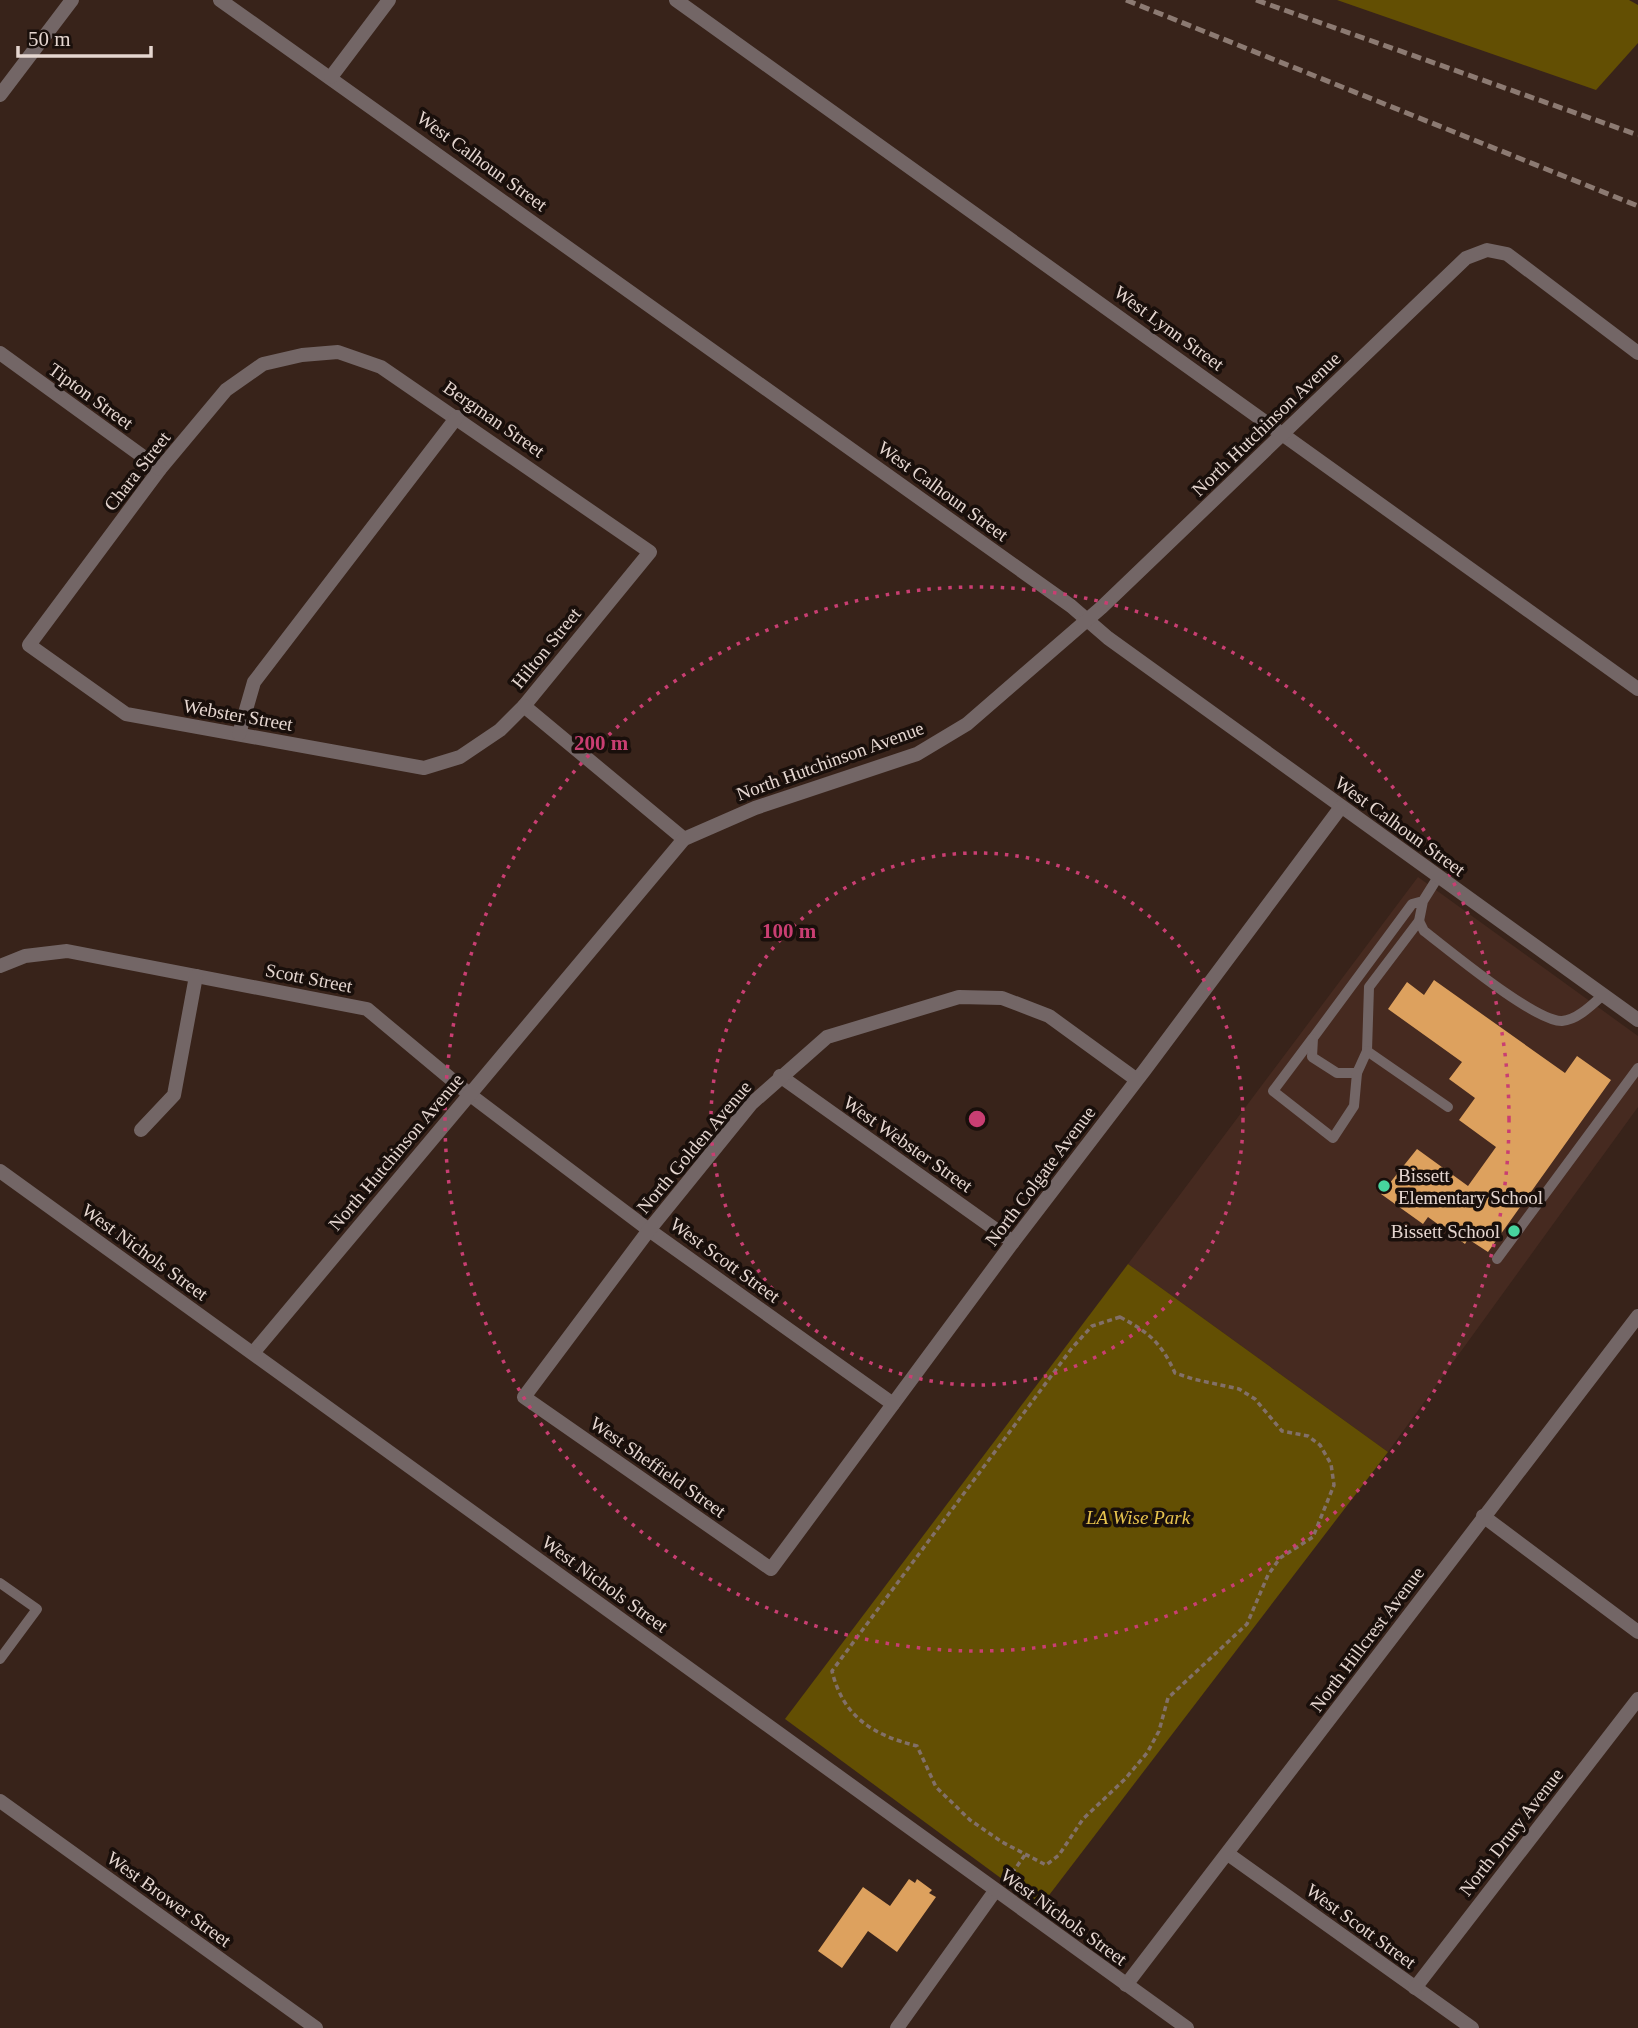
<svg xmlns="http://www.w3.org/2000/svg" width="1638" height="2028" viewBox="0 0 1638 2028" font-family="Georgia,serif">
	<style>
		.built { fill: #462a20 }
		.green { fill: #634f03 }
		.building { fill: #dda15e }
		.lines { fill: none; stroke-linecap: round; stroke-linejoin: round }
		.path { stroke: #827068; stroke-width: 3.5; stroke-dasharray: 5 3.5; stroke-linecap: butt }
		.service { stroke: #736666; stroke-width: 10 }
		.minor { stroke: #736666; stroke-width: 14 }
		.tertiary { stroke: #736666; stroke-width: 14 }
		.rail { stroke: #8c7a72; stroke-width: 5; stroke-dasharray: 10 5; stroke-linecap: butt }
		.ring { fill: none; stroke: #c93e72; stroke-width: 3.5; stroke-dasharray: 3.5 7 }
		.poi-dot { fill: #47d49e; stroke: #190f0b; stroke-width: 2.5 }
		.labels { text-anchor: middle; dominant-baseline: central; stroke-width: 7; stroke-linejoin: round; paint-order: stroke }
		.street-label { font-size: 19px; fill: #e5d6d0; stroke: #190f0b }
		.poi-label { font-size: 19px; fill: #e5d6d0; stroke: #190f0b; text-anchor: start }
		.park-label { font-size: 19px; font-style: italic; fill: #e8c44e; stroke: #190f0b }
		.centre { fill: #c93e72; stroke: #190f0b; stroke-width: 3.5 }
		.ring-label { font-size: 21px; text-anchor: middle; font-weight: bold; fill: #c93e72; stroke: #190f0b; stroke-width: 7; stroke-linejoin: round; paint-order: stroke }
	</style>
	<rect width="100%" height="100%" fill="#38231a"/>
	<path class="built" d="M1418,877L1638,1036V1107L1388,1452L1128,1264Z"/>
	<g class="green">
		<path d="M1337,0H1629L1638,5V43L1596,90Z"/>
		<path d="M1128,1264L1388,1452L1040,1907L785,1719Z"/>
	</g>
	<g class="building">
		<path d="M1434,980L1565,1073L1577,1056L1611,1080L1488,1252L1468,1239L1465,1244L1428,1217L1423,1224L1381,1194L1417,1149L1468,1186L1496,1147L1459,1120L1475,1098L1449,1079L1462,1062L1388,1009L1407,982L1424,995Z"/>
		<path d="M909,1879L915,1883L917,1879L932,1890L929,1893L936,1897L897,1952L868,1931L842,1968L818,1951L863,1887L890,1906Z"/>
	</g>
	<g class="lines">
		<g class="path">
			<path d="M1120,1317C1148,1332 1161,1342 1175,1373L1193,1379L1239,1389L1255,1399L1282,1431L1308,1436L1320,1445L1331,1464L1334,1485L1313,1537L1280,1558L1268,1575L1247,1624L1168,1698L1159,1731L1147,1753L1125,1779L1083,1819L1059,1855L1046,1865L1002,1842L970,1820L936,1787L917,1746C873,1735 843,1717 832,1671L1072,1348L1092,1326Z"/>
			<path d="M1007,1880L1025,1855"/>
		</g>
		<g class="service">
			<path d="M1423,901L1412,904L1313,1038L1312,1057L1337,1073H1357L1367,1051L1369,987L1419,921L1423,901L1438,877"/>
			<path d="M1419,921L1424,931C1449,950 1535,1022 1562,1021C1577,1020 1592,1005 1603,995"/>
			<path d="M1312,1039L1273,1091L1333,1138L1354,1106L1357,1073"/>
			<path d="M1367,1051L1448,1107"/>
			<path d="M1497,1259L1638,1068"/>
			<path d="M0,1583L37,1609L0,1659"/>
		</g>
		<g class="minor">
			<path d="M220,0L1071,606L1108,638L1638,1020"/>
			<path d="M676,0L1638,689"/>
			<path d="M331,77L389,0"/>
			<path d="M0,95L72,0"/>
			<path d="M338,352L381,367L650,552L524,706L500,730L460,757L424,768L126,714L29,645L160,469L226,390L263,364L302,355Z"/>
			<path d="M0,353L160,469"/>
			<path d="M524,706L684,839"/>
			<path d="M239,734L254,682L457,417"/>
			<path d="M0,966L25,956L67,951L367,1009L469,1094L649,1230L893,1404"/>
			<path d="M780,1076L1013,1242"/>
			<path d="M1137,1080L1049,1016L1002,998L959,997L827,1037L751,1104L649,1230L524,1397L771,1569L1013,1242L1137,1080L1144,1071L1341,807"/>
			<path d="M141,1130L174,1095L196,976"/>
			<path d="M253,1353L684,839L755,808L917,754L967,724L1102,607L1466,258L1487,250L1507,254L1638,353"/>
			<path d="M1483,1516L1638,1632"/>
			<path d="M0,1801L316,2028"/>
			<path d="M1228,1854L1472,2028"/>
			<path d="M1126,1985L1638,1316"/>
			<path d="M1415,1988L1638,1699"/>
			<path d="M897,2028L995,1891"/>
		</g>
		<path class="tertiary" d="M0,1171L1187,2028"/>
		<g class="rail">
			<path d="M1126,0L1638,206"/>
			<path d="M1256,0L1638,135"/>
		</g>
	</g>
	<g class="ring">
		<circle cx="977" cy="1119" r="266"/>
		<circle cx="977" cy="1119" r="532"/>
	</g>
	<g class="poi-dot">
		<circle cx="1384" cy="1186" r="7"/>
		<circle cx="1514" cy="1231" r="7"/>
	</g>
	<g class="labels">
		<g class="street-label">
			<text transform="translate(482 161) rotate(36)">West Calhoun Street</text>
			<text transform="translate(1169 328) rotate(36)">West Lynn Street</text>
			<text transform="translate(91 396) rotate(36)">Tipton Street</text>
			<text transform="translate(494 419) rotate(35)">Bergman Street</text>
			<text transform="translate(1266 424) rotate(-44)">North Hutchinson Avenue</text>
			<text transform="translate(137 471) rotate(-52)">Chara Street</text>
			<text transform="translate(943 491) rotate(36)">West Calhoun Street</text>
			<text transform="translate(546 648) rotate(-51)">Hilton Street</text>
			<text transform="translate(238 715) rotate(10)">Webster Street</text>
			<text transform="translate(830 761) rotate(-20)">North Hutchinson Avenue</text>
			<text transform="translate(1400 826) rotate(36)">West Calhoun Street</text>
			<text transform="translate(309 978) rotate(11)">Scott Street</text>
			<text transform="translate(908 1144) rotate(35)">West Webster Street</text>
			<text transform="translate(694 1147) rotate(-50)">North Golden Avenue</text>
			<text transform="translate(396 1152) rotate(-50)">North Hutchinson Avenue</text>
			<text transform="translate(1040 1176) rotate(-53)">North Colgate Avenue</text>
			<text transform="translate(145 1252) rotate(36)">West Nichols Street</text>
			<text transform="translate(725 1260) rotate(36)">West Scott Street</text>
			<text transform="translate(658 1467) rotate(35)">West Sheffield Street</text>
			<text transform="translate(605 1584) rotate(36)">West Nichols Street</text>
			<text transform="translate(1367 1639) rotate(-53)">North Hillcrest Avenue</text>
			<text transform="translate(1511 1832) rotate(-52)">North Drury Avenue</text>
			<text transform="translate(169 1899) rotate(36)">West Brower Street</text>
			<text transform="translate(1064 1917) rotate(36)">West Nichols Street</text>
			<text transform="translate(1361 1926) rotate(36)">West Scott Street</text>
		</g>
		<g class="poi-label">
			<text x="1398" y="1175">Bissett<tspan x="1398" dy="22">Elementary School</tspan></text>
			<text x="1500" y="1231" text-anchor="end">Bissett School</text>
		</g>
		<g class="park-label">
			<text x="1138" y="1517">LA Wise Park</text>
		</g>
	</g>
	<circle cx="977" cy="1119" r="10" class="centre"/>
	<g class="ring-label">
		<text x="601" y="750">200 m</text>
		<text x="789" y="938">100 m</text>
	</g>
	<path d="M18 46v10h133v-10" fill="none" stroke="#e5d6d0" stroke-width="3.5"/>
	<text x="28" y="46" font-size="21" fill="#e5d6d0" stroke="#190f0b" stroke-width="5" paint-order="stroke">50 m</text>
</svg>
